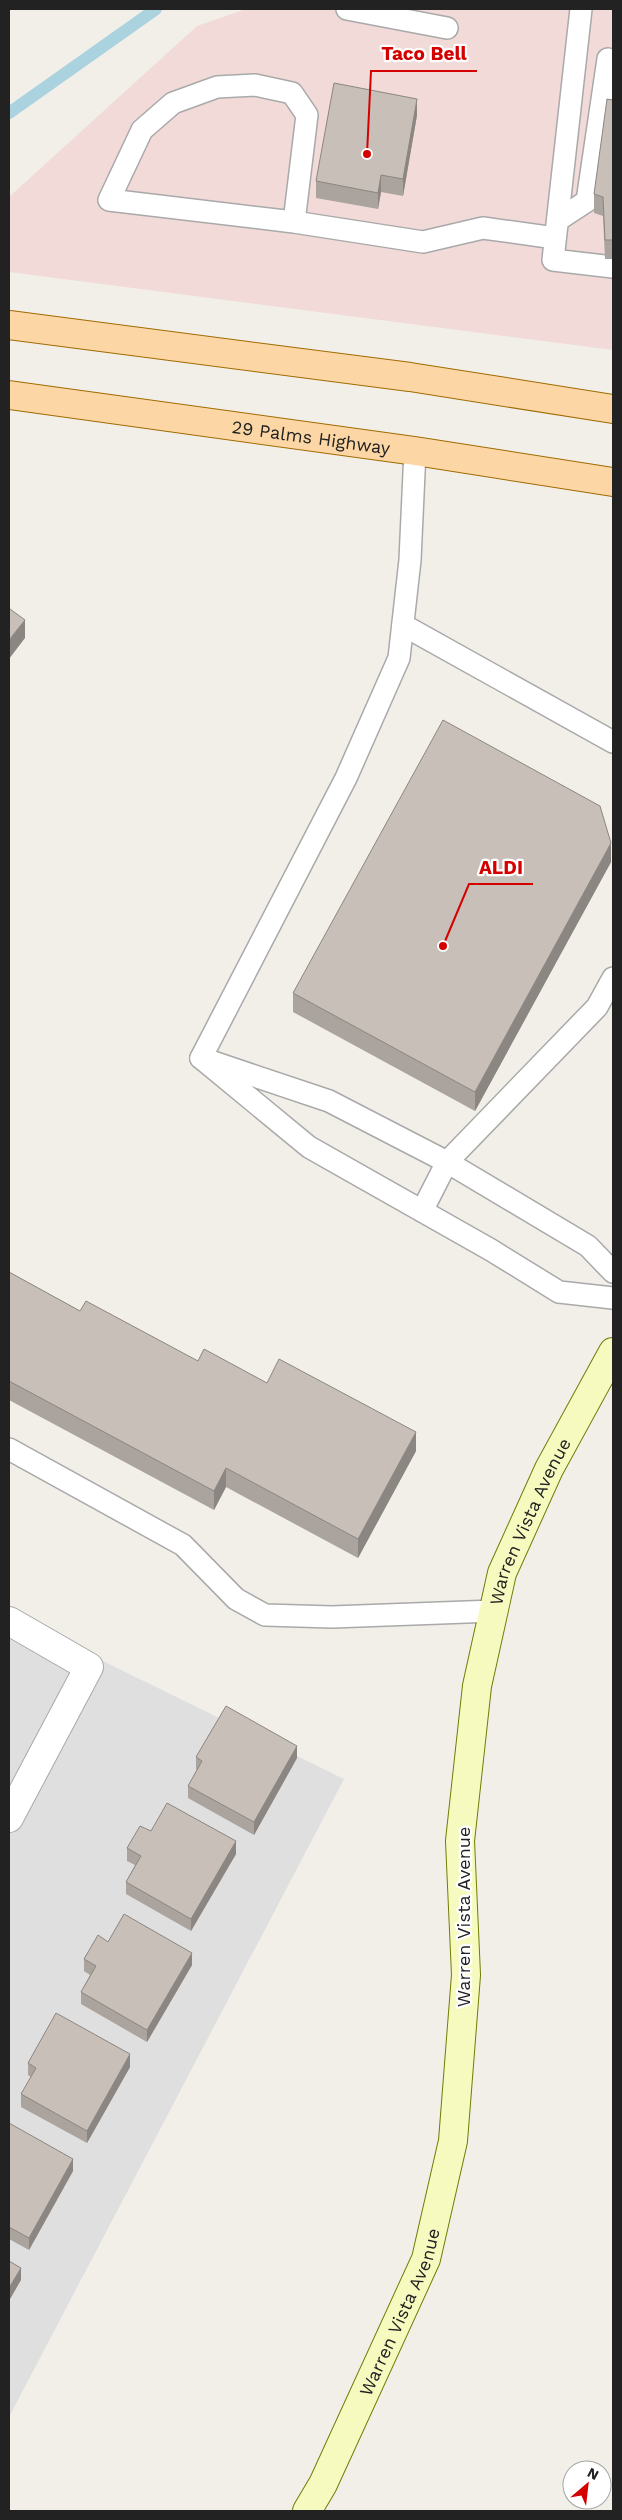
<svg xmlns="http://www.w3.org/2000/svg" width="622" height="2520" viewBox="0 0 622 2520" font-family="'Work Sans',sans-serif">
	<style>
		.residential { fill: #e0dfdf }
		.commercial { fill: #f2dad9 }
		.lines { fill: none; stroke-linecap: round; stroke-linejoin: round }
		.stream { stroke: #aad3df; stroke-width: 12 }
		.lane-casing { stroke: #a9a9a9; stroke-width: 24 }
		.street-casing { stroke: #a9a9a9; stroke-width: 30 }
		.secondary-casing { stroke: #707d05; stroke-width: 30 }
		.primary-casing { stroke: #a06b00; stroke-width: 30 }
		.lane { stroke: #fff; stroke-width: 21 }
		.street { stroke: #fff; stroke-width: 28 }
		.secondary { stroke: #f7fabf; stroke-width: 28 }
		.primary { stroke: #fcd6a4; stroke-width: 28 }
		.wall { fill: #aba49e }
		.shaded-wall { fill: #8b8681 }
		.building { fill: #c7bfb8; stroke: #8b8681 }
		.labels { text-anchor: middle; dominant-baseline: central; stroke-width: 4.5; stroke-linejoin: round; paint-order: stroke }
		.street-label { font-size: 18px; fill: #222; stroke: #fff }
		.leader { fill: none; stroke: #d40000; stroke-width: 2 }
		.callout-dot { fill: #d40000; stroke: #fff; stroke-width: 2 }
		.callout-label { font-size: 19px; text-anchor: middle; font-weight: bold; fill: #d40000; stroke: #fff; stroke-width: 4.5; stroke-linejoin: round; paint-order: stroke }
	</style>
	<rect width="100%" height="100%" fill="#f2efe9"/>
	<path class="residential" d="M9,1615L344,1779L9,2417Z"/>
	<path class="commercial" d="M246,9H613V350L9,272V197L197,26Z"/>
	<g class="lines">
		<path class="stream" d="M9,113L156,9"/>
		<g class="lane-casing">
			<g id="lane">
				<path d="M347,9L447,28"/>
				<path d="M581,9L553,260L613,267"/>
				<path d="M558,220L587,201L608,59"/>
				<path d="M294,222L307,115L292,93L255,85L217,87L173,103L142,130L109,200L294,222L423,242L483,228L555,238"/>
				<path d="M403,625L613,742"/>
				<path d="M201,1058L346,778L399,658L410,560L415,451"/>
				<path d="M422,1211L447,1162L597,1007L613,978"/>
				<path d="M613,1272L588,1246L447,1162L329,1101L201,1058L309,1147L491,1250L559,1292L613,1298"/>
				<path d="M9,1449L183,1545L236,1599L265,1615L332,1617L494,1611"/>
			</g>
		</g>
		<g class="street-casing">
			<path id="street" d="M9,1621L89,1667L9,1818"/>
		</g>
		<g class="secondary-casing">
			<g id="secondary">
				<path id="s1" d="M307,2511L323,2484L426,2259L453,2141L466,1975L460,1841L477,1686L502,1573L549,1469L613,1352"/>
			</g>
		</g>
		<g class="primary-casing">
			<g id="primary">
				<path d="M9,325L410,377L613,409"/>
				<path id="s2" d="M9,395L415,451L613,482"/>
			</g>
		</g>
		<use href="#lane" class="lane"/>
		<use href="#street" class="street"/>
		<use href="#secondary" class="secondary"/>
		<use href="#primary" class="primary"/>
	</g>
	<g class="wall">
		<path d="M613,100V259H605L603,216L594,213V194Z"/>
		<path d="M417,115L403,196L381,192L378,209L316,198V181Z"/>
		<path d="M611,862L475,1111L293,1012V993Z"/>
		<path d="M9,1272L80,1311L198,1361L267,1383L416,1451L358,1558L226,1487L214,1510L9,1400Z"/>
		<path d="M196,1757L297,1758L254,1835L188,1798V1786L197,1770L196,1769Z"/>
		<path d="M151,1831L236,1854L191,1931L126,1894V1882L135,1865L127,1861V1848Z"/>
		<path d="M108,1942L192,1965L147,2042L81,2004V1992L90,1975L84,1971V1959Z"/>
		<path d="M28,2063L130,2067L87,2143L21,2107V2094L31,2077L28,2075Z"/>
		<path d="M9,2123L73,2171L29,2250L9,2239Z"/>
	</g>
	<g class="shaded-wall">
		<path d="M417,99V115L403,196V179Z"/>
		<path d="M381,175V192L378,209V193Z"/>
		<path d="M25,620V638L9,659V640Z"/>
		<path d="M611,843V862L475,1111V1092Z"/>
		<path d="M416,1432V1451L358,1558V1539Z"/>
		<path d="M226,1468V1487L214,1510V1491Z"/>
		<path d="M297,1746V1758L254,1835V1822Z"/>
		<path d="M236,1841V1854L191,1931V1919Z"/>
		<path d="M192,1953V1965L147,2042V2030Z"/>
		<path d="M130,2054V2067L87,2143V2131Z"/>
		<path d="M73,2159V2171L29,2250V2238Z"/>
		<path d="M21,2268V2280L9,2301V2288Z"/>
	</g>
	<g class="building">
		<path d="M334,83L417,99L403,179L381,175L378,193L316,181Z"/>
		<path d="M607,99L613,100V240H605L603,197L594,194Z"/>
		<path d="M10,609L25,620L9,640V610Z"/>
		<path d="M443,720L600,806L611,843L475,1092L293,993Z"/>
		<path d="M9,1272L80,1311L86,1301L198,1361L204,1349L267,1383L279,1359L416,1432L358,1539L226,1468L214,1491L9,1381Z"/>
		<path d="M226,1706L297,1746L254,1822L188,1786L202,1761L196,1757Z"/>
		<path d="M167,1803L236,1841L191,1919L126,1882L141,1856L127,1848L140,1826L151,1831Z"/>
		<path d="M124,1914L192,1953L147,2030L81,1992L96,1966L84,1959L98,1935L108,1942Z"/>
		<path d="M56,2013L130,2054L87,2131L21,2094L36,2068L28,2063Z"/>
		<path d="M9,2123L73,2159L29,2238L9,2227Z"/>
		<path d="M9,2261L21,2268L9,2288Z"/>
	</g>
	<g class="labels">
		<g class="street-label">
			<text stroke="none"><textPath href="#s2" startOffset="305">29 Palms Highway</textPath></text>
			<text stroke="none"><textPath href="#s1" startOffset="1030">Warren Vista Avenue</textPath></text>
			<text transform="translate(463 1917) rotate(-90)">Warren Vista Avenue</text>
			<text stroke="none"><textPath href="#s1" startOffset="220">Warren Vista Avenue</textPath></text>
		</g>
	</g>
	<path class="leader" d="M367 154L371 71H477M443 946L469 884H533"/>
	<g class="callout-dot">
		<circle cx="367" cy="154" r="5"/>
		<circle cx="443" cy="946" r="5"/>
	</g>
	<g class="callout-label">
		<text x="424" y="60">Taco Bell</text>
		<text x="501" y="874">ALDI</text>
	</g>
	<rect width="622" height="2520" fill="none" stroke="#222222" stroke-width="20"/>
	<g transform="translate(587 2485) rotate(28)"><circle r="24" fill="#ffffff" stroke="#a7a7a7"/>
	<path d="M0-4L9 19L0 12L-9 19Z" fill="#d40000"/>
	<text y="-8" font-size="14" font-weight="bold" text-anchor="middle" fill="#222222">N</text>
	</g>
</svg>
